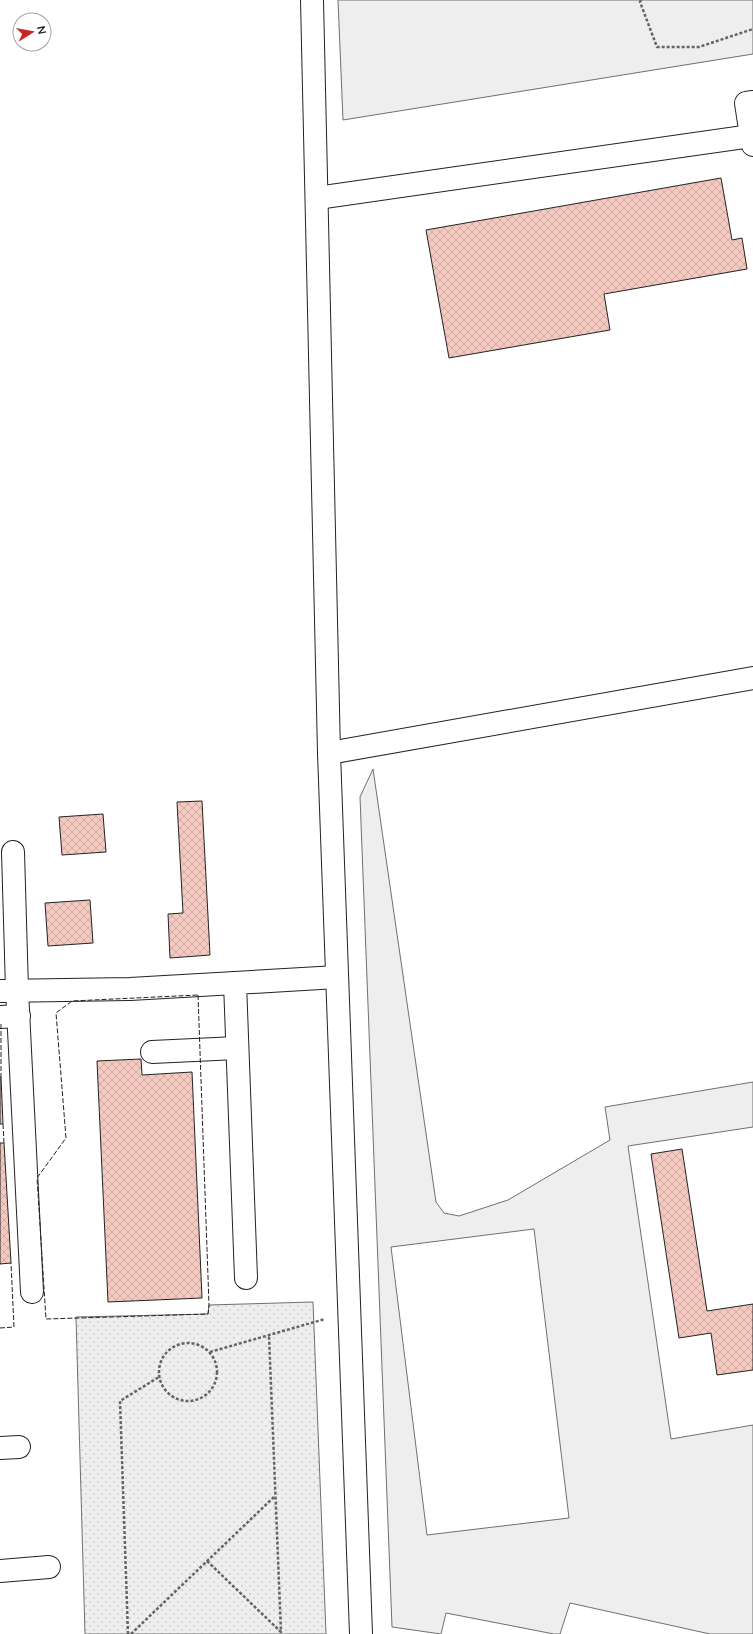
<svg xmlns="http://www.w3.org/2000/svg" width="753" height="1634" viewBox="0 0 753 1634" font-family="Mulish,sans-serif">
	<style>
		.grass { fill: #eee; stroke: #6f6f6f; fill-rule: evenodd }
		.park { fill: url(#park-dots); stroke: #6f6f6f }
		.building { fill: url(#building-cross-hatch); stroke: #222 }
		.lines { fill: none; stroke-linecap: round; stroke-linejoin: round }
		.minor-casing { stroke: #222; stroke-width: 24 }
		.path { stroke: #646464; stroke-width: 2.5; stroke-dasharray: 3 2; stroke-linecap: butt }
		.minor { stroke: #fff; stroke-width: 22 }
		.fence { stroke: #222; stroke-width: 1; stroke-dasharray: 5 2; stroke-linecap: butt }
	</style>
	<defs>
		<pattern id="park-dots" width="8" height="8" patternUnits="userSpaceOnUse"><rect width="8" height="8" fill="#eee"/><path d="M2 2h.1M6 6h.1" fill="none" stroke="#ccc" stroke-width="1.8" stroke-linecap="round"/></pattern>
		<pattern id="building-cross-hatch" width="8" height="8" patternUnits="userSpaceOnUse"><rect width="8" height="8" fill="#f3c9c0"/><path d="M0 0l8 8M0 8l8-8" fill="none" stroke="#d0aca5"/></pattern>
	</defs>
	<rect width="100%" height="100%" fill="#fff"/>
	<g class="grass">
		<path d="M338,0H753V54L343,120Z"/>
		<path d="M373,769L436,1202L444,1213L459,1216L508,1200L610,1140L605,1107L753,1082V1127L628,1146L671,1439L753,1425V1634H710L570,1603L560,1634H554L446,1613L441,1634L392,1627L360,797ZM534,1229L569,1518L427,1535L391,1247Z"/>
	</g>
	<path class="park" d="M313,1302L326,1634H85L76,1317L208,1314L209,1305Z"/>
	<g class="building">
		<path d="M721,178L732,240L742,238L747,269L604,294L610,330L449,358L426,230Z"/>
		<path d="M202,801L210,955L170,958L168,914L183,913L177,802Z"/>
		<path d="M103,814L106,852L62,855L59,817Z"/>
		<path d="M90,900L93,943L48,946L45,903Z"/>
		<path d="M141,1059L142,1075L192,1072L202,1298L108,1302L97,1061Z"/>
		<path d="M0,1077H1L3,1124H0Z"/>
		<path d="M0,1143H4L11,1263L0,1264Z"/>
		<path d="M682,1149L707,1311L753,1304V1370L717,1375L711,1333L679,1338L651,1154Z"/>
	</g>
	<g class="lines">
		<g class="minor-casing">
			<g id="minor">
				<path d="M312,0L329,753L361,1634"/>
				<path d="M751,136L746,103L753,102"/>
				<path d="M317,198L751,136L753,145"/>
				<path d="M329,753L753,678"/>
				<path d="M13,852L17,990L32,1292"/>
				<path d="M0,991L130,989L235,983"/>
				<path d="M0,1017L19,1016"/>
				<path d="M152,1052L237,1048"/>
				<path d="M246,1278L235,983L337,977"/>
				<path d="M0,1448L19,1447"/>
				<path d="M0,1571L49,1567"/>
			</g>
		</g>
		<g class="path">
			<path d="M641,0L640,2L657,47H699L753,29"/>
			<circle cx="188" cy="1372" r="29"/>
			<path d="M210,1352L325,1319"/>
			<path d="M207,1561L281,1632L269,1336"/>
			<path d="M128,1634L120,1401L159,1377"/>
			<path d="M131,1634L275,1496"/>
		</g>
		<use href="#minor" class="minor"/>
		<g class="fence">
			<path d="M198,995L209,1305L208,1314L46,1319L37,1178L66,1138L56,1013L72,1001Z"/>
			<path d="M1,1024V1077"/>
			<path d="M3,1124L4,1143"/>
			<path d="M0,1328L14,1327L11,1263"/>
		</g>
	</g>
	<g transform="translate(32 32) rotate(79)"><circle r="19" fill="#ffffff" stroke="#a7a7a7"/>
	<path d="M0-3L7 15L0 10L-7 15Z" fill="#c62828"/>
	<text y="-6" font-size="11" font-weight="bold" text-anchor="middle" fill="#222222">N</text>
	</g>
</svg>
